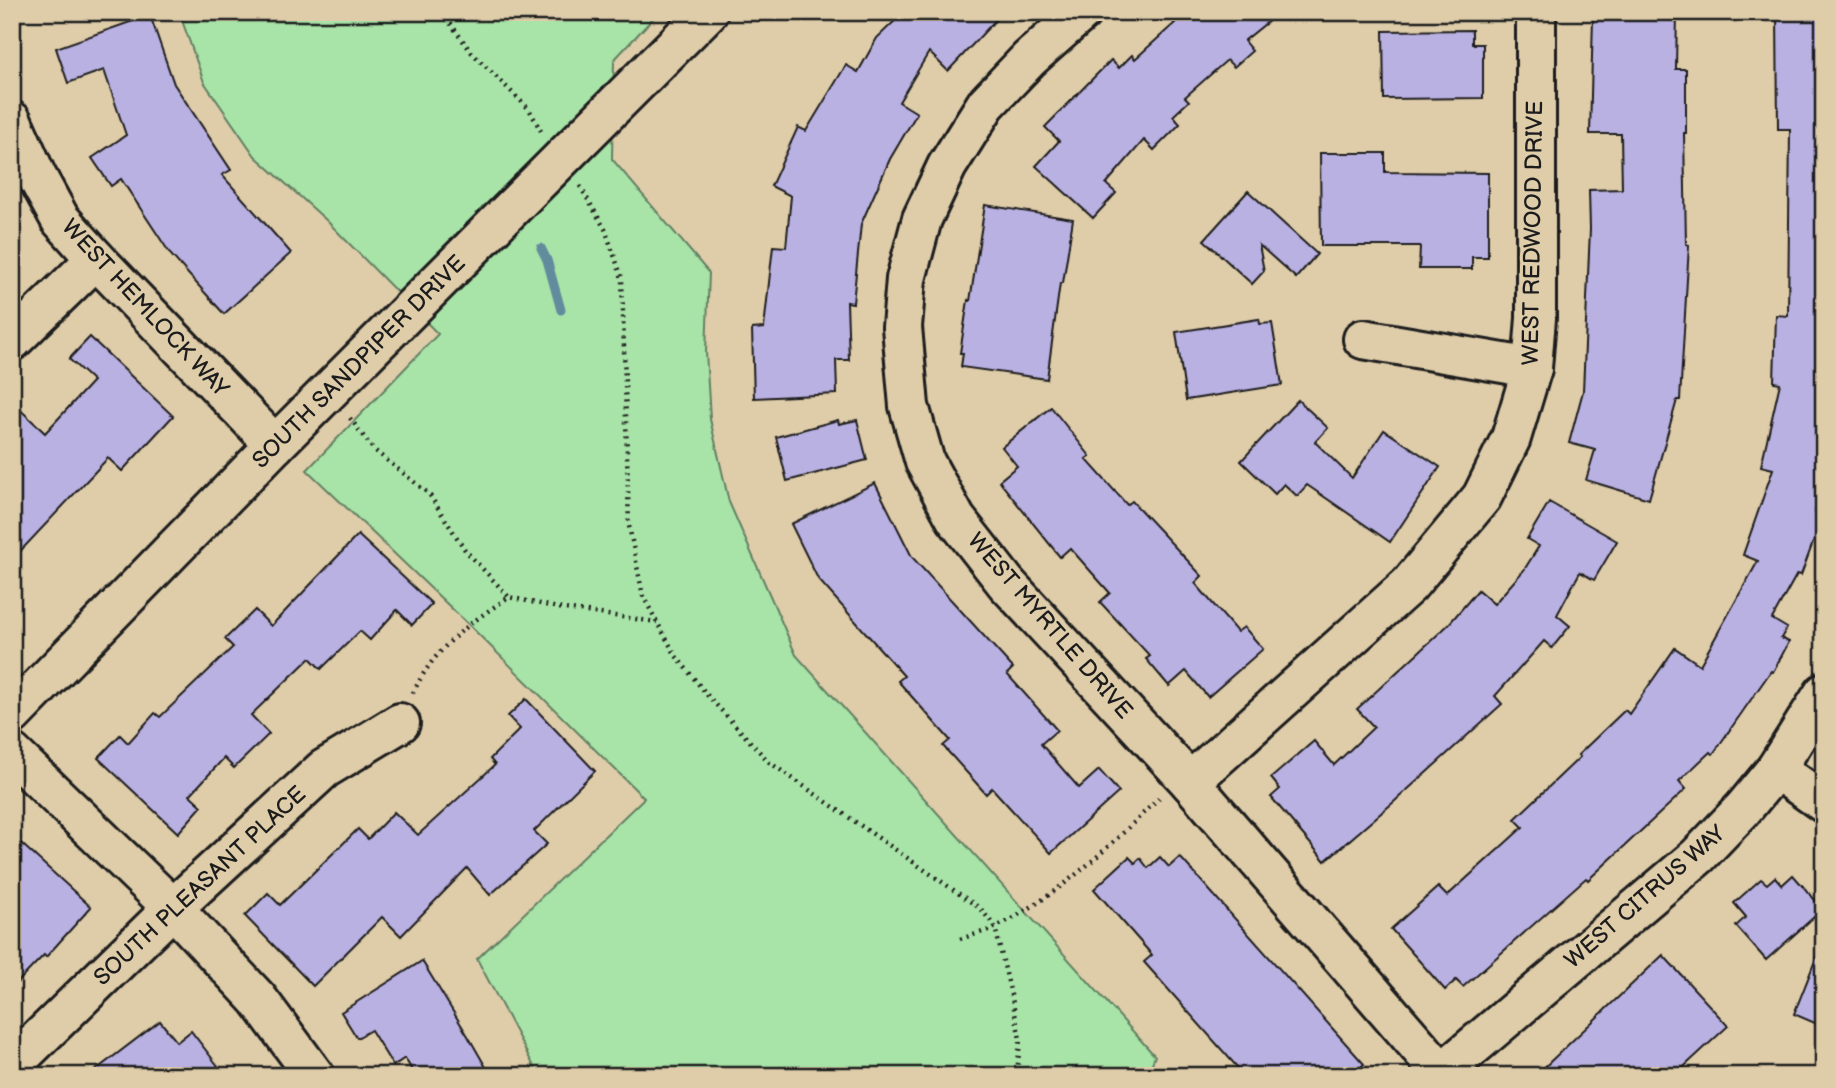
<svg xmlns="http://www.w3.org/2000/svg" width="1836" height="1088" viewBox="0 0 1836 1088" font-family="'Balsamiq Sans',sans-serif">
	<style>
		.green { fill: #a8e3a8; stroke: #628062; stroke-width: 2 }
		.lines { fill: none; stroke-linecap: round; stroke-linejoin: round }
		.stream { stroke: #628b9d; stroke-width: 9 }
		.building { fill: #bab1e3; stroke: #1c1c1c; stroke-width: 2 }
		.minor-casing { stroke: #1c1c1c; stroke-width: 44 }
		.path { stroke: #1c1c1c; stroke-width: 4.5; stroke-dasharray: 2 5; stroke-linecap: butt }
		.minor { stroke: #dfcdaa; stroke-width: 38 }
		.labels { text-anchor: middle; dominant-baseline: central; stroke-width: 6; stroke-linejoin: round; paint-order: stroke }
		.street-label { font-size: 23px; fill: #1c1c1c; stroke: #dfcdaa }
	</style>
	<rect width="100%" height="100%" fill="#dfcdaa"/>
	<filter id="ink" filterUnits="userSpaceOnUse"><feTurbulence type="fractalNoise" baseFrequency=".0143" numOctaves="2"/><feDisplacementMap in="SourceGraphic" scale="14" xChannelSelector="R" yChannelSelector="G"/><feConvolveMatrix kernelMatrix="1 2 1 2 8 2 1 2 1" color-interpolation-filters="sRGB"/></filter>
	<g filter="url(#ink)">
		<path class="green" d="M179,12H659L614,60L612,159L709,273L706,352L710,419L729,502L796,655L1155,1056L1147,1076H539L477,959L644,798L468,624L307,470L438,334L326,220L255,156L204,82Z"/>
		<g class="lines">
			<path class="stream" d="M541,248L547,260L561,310"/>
		</g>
		<g class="building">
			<path d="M904,12H1003L948,71L929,52L899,102L917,113L890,159L861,224L853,303L847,302L849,360H836L837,394L754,398L752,329L764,328L773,246L786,247L791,196L771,186L798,127L806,131L846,65L858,72L877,38Z"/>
			<path d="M1166,12H1280L1244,41L1252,51L1234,67L1227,60L1185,97L1189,101L1173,116L1180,124L1154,150L1144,140L1106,184L1116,193L1093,218L1036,166L1059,141L1045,127L1111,60L1119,68L1132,55L1135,59L1175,23Z"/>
			<path d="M1618,12H1677L1676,69H1686V133H1684L1686,244L1689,245L1680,400H1677L1649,499L1586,480L1595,450L1569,443L1583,391L1590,229L1589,190L1622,189L1621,134H1590L1593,17H1618Z"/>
			<path d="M1777,12H1824V474L1815,512L1824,515V543L1814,540L1801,575L1797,574L1772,619L1787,628L1781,638L1789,642L1773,672L1771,671L1713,754L1710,752L1679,781L1686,789L1588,880L1586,878L1463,987L1456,980L1445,990L1391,929L1438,887L1447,896L1523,827L1515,819L1580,757L1578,755L1625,710L1629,714L1675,648L1700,665L1758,561L1743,555L1773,469L1761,466L1780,383L1774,382L1776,315L1788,316L1790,129H1778Z"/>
			<path d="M150,15L174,84L231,170L222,175L291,253L224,314L171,255L121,179L111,186L92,158L126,135L104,70L68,83L56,48Z"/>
			<path d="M1472,30V44H1483V98L1384,99L1383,31Z"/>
			<path d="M1320,153H1385V172L1488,173V257H1472V269H1419L1420,246H1321Z"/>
			<path d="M1248,191L1317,254L1296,278L1259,245L1264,271L1252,284L1204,240Z"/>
			<path d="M985,205L1073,219L1063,283H1060L1047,379L961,367L963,353H960L968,300L970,301Z"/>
			<path d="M1259,319L1260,324L1272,323L1282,385L1186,400L1176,332Z"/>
			<path d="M90,337L173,416L122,471L108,458L12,560V402L45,433L93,381L69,359Z"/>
			<path d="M1298,400L1328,428L1315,442L1352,478L1384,430L1440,467L1390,542L1307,485L1297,496L1284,484L1275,494L1241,461Z"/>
			<path d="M1051,407L1090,456L1086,459L1127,505L1132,501L1202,576L1195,583L1237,632L1244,627L1263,649L1208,697L1186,671L1169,686L1146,659L1150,656L1100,602L1110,593L1070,548L1060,557L999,481L1017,466L1002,447Z"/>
			<path d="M838,420L839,424L857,420L867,460L787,481L776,437Z"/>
			<path d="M875,483L912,557L1013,668L1007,674L1057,730L1041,744L1079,788L1099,770L1119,792L1051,853L992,788L986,794L943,746L950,740L898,681L904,676L818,579L791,524Z"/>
			<path d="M1549,502L1617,541L1594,580L1580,572L1557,615L1570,626L1552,648L1544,641L1495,696L1502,704L1395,801L1325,861L1271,797L1280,789L1271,778L1314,741L1334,765L1374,727L1357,709L1448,625L1478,590L1494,604L1524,570L1539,546L1527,539Z"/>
			<path d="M358,535L432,604L412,625L397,610L370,640L360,631L321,669L310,658L251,715L269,734L234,768L224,758L190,795L202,806L178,833L98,758L120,735L128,743L155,713L160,717L233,647L225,639L255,610L271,626Z"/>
			<path d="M526,699L595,771L534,831L547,844L490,895L467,868L401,936L382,917L313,986L245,916L268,893L280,905L358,829L368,839L394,812L418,835L495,765L490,759L520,729L508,716Z"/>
			<path d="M12,835L91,907L46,957L44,955L12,988Z"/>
			<path d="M1129,857L1135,863L1140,858L1148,868L1160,857L1169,867L1180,857L1364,1064L1352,1076H1245L1144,962L1152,955L1094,889Z"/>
			<path d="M1793,875L1823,909L1766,960L1736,926L1746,917L1734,903L1761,879L1767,884L1775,877L1782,885Z"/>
			<path d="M1822,943H1824V1027L1794,1014Z"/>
			<path d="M1663,955L1728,1026L1674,1076H1535Z"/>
			<path d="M422,961L468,1036L491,1076H415L405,1058L393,1066L371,1030L357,1038L341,1012Z"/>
			<path d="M160,1021L177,1042L191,1031L218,1066L206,1076H88Z"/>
		</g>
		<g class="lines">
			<g class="minor-casing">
				<g id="minor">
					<path d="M1082,12L1029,59L986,104L947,166L922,219L906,279L902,327L909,406L925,462L956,519L1006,583L1190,782L1441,1072"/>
					<path d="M12,121L36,175L60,219L96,259L275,445"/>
					<path d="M1363,339L1532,368"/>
					<path d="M12,341L96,259"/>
					<path d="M12,715L275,445L708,12"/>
					<path d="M12,753L173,908L258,999L315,1076"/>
					<path d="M1776,769L1824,803"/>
					<path d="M1190,782L1409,585L1482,497L1511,438L1532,368L1536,318V12"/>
					<path d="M12,1065L173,908L324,769L400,723"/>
					<path d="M1438,1076L1698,856L1743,809L1776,769L1824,693"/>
				</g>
			</g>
			<g class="path">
				<path d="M442,12L472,53L529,109L541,131"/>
				<path d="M580,186L605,229L622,278L629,526L643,596L657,622L676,656L708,696L769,762L981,909L995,927L1013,1003L1020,1039L1017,1076"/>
				<path d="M350,418L373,449L429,494L465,550L509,597"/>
				<path d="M413,693C434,648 468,624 509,597L558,608L657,622"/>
				<path d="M960,939C972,935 985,932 996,927C1060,895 1110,846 1160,797"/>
			</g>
			<use href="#minor" class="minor"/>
		</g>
	</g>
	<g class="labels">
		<g class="street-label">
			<text transform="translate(1533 233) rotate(-89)">WEST REDWOOD DRIVE</text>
			<text transform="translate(145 308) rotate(47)">WEST HEMLOCK WAY</text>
			<text transform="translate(359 362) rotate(-45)">SOUTH SANDPIPER DRIVE</text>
			<text transform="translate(1050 626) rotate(49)">WEST MYRTLE DRIVE</text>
			<text transform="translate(200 886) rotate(-43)">SOUTH PLEASANT PLACE</text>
			<text transform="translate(1645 897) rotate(-41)">WEST CITRUS WAY</text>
		</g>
	</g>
	<rect width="1836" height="1088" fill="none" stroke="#dfcdaa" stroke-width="42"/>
	<rect x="21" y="21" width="1794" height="1046" fill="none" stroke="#1c1c1c" stroke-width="2.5" filter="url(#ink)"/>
</svg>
